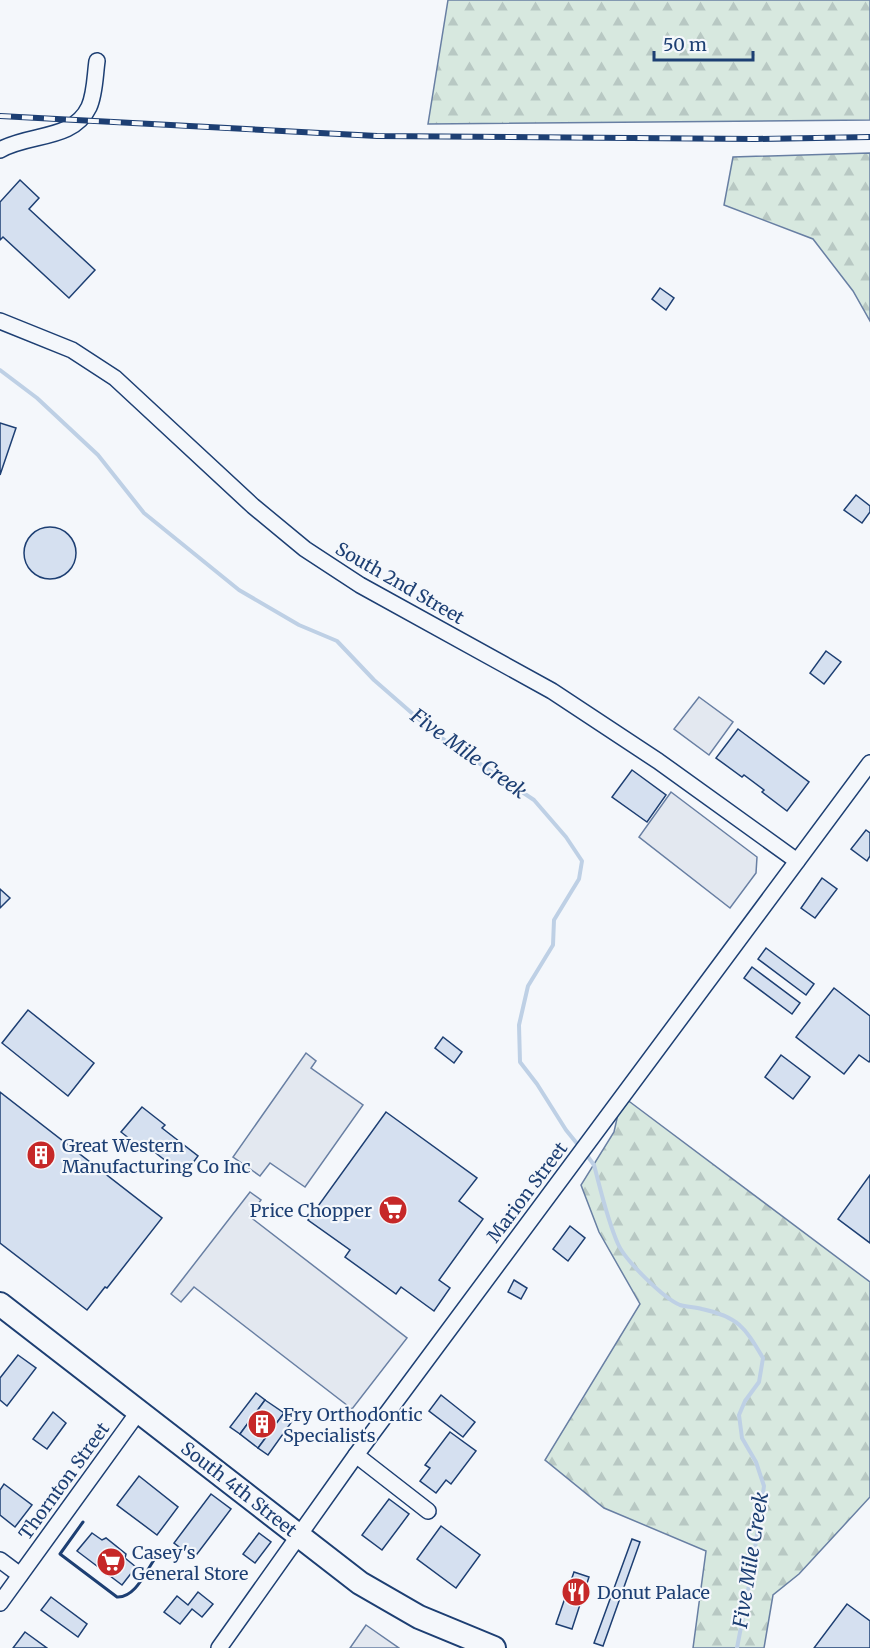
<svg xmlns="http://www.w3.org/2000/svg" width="870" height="1648" viewBox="0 0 870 1648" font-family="Merriweather,serif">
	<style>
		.forest { fill: url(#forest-firs); stroke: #687fa3; stroke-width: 1.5 }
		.parking { fill: #e3e8f0; stroke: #687fa3; stroke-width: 1.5 }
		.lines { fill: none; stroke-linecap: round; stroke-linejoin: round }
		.stream { stroke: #bed0e5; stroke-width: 4 }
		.building { fill: #d5e0f0; stroke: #1d3f73; stroke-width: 1.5 }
		.minor-casing { stroke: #1d3f73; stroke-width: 18 }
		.highway-casing { stroke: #1d3f73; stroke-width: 26 }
		.minor { stroke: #f4f7fb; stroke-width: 15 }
		.highway { stroke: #f4f7fb; stroke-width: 22 }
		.rail-casing { stroke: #1d3f73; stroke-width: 6 }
		.rail { stroke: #f4f7fb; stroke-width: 4; stroke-dasharray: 11; stroke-linecap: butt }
		.wall { stroke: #1d3f73; stroke-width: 3 }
		.labels { text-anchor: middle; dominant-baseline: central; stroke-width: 4.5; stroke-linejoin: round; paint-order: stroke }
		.street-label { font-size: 18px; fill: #1d3f73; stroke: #f4f7fb }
		.poi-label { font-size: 18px; fill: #1d3f73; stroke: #f4f7fb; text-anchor: start }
		.water-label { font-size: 20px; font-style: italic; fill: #1d3f73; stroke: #f4f7fb }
	</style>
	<defs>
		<pattern id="forest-firs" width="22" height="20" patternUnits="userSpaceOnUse" patternTransform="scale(1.5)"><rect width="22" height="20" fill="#d7e8df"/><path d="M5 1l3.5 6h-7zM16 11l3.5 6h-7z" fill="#b8c8c3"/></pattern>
	</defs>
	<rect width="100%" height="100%" fill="#f4f7fb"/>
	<g class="forest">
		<path d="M448,0H870V120L428,124Z"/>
		<path d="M870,153V321L853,291L813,239L724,205L733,157Z"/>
		<path d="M622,1096L870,1282V1497L799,1574L773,1595L764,1648H693L706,1551L604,1508L545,1460L640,1304L599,1232L581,1185L614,1132Z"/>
	</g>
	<g class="parking">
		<path d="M699,697L733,722L709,755L674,729Z"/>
		<path d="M671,792L757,857L756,873L730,908L639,837Z"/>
		<path d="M306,1053L316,1061L311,1068L363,1105L305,1187L270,1163L260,1176L233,1157Z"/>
		<path d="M250,1192L261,1200L249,1216L407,1338L352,1409L194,1287L181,1302L171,1294Z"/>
		<path d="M366,1625L399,1648H350Z"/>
	</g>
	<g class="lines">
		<g class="stream">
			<path d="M0,370L37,398L98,455L144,513L239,590L299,625L337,641L374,680L437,735L534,800L566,837L582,861L579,879L554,920L553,945L528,986L519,1025L520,1062L537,1084L566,1130L579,1146"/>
			<path d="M586,1154L594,1165C601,1191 607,1219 618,1244C625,1260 663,1298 680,1305C686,1307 695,1307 702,1309C739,1317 745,1328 763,1358L759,1382L745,1401L739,1415L742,1438L756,1462L764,1486L751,1575L737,1648"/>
		</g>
	</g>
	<g class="building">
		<path d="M20,180L39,198L29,209L95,270L69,298L3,237L0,240V202Z"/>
		<path d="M660,288L674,298L666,310L652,299Z"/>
		<path d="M0,423L16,428L0,475Z"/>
		<path d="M856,495L870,506V512L862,523L844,510Z"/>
		<circle cx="50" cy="553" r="26"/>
		<path d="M826,651L841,662L824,684L810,673Z"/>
		<path d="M738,729L809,782L787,811L762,792L764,790L744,775L742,777L716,758Z"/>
		<path d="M632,770L666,795L647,822L612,797Z"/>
		<path d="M866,830L870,833V856L867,861L851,849Z"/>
		<path d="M822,878L837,889L815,918L801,908Z"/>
		<path d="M0,889L10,898L0,908Z"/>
		<path d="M766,948L814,984L806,995L758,959Z"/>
		<path d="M752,967L800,1003L792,1014L744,978Z"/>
		<path d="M834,988L870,1016V1060L869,1062L859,1055L844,1074L796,1037Z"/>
		<path d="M28,1010L94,1063L68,1096L2,1043Z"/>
		<path d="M443,1037L462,1052L454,1063L435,1048Z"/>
		<path d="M781,1055L810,1077L793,1099L765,1077Z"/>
		<path d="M0,1092L162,1218L107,1288L105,1287L87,1310L0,1243Z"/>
		<path d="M142,1107L165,1125L162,1128L198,1156L184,1175L148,1147L145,1151L121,1132Z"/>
		<path d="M386,1112L477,1178L459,1201L483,1219L439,1280L450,1288L434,1311L401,1287L396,1294L345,1257L350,1250L308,1220Z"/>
		<path d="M870,1175V1243L838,1219Z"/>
		<path d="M570,1226L585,1238L568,1261L553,1249Z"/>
		<path d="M514,1280L527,1288L521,1299L508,1292Z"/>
		<path d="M18,1355L36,1368L7,1406L0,1400V1378Z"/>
		<path d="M256,1393L265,1400L240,1434L230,1427Z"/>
		<path d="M441,1395L475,1422L463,1437L429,1411Z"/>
		<path d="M265,1400L284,1413L258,1448L240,1434Z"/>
		<path d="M53,1412L66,1423L47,1449L33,1439Z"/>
		<path d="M284,1413L293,1420L268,1455L258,1448Z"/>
		<path d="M450,1432L476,1451L451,1484L446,1480L436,1493L420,1481L430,1468L425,1465Z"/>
		<path d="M139,1476L178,1507L157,1535L117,1505Z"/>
		<path d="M4,1484L32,1505L15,1527L0,1515V1490Z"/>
		<path d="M211,1494L231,1509L194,1558L174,1543Z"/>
		<path d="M389,1499L409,1514L382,1550L362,1535Z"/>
		<path d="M441,1526L480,1555L456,1588L417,1559Z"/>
		<path d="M92,1533L102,1540L106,1538L126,1554L125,1558L136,1567L122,1585L77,1551Z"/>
		<path d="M259,1533L271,1542L255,1563L243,1554Z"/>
		<path d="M632,1539L640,1542L603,1646L594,1643Z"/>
		<path d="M574,1572L589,1577L572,1629L556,1624Z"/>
		<path d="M198,1592L213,1604L202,1617L192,1609L180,1624L164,1612L177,1596L188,1605Z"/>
		<path d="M51,1597L87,1624L78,1637L41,1610Z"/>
		<path d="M847,1604L870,1621V1648H814Z"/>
		<path d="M25,1632L47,1648H13Z"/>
	</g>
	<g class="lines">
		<g class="minor-casing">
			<g id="minor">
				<path d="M0,150C29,133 73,141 89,107C95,94 95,75 97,61"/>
				<path d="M0,321L72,350L115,378L253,506L305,549L360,585L552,691L658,761L797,861"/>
				<path d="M356,1455L428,1511"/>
				<path d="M0,1560L20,1575"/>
				<path d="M0,1603L139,1411"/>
				<path d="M219,1648L356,1455L870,763"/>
			</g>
		</g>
		<g class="highway-casing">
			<path id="highway" d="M0,1304L360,1583L419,1617L494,1648"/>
		</g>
		<use href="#minor" class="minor"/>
		<use href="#highway" class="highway"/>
		<g class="rail-casing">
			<path id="rail" d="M0,116L377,136L755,139L870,137"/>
		</g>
		<use href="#rail" class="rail"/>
		<path class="wall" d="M83,1522L60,1554L117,1597C135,1598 145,1573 154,1560"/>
	</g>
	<defs>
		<g id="building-disc" transform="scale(1.5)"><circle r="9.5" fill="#c62828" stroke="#f4f7fb"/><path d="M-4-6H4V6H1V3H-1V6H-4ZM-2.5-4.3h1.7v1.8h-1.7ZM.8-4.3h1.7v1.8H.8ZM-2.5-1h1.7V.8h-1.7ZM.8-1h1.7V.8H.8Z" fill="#fff"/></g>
		<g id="supermarket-disc" transform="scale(1.5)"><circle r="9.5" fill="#c62828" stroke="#f4f7fb"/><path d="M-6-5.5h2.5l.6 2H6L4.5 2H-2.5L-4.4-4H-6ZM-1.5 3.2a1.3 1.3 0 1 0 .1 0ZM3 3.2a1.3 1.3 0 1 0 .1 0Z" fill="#fff"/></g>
		<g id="restaurant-disc" transform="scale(1.5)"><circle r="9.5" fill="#c62828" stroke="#f4f7fb"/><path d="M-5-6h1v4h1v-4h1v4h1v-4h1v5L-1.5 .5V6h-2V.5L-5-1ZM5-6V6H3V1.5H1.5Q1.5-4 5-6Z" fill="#fff"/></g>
	</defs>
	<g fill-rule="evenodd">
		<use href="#building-disc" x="41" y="1155"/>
		<use href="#supermarket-disc" x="393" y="1210"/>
		<use href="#building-disc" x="262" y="1424"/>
		<use href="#supermarket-disc" x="111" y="1562"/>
		<use href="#restaurant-disc" x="576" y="1592"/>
	</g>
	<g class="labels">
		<g class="street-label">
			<text transform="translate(400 583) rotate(30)">South 2nd Street</text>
			<text transform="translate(527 1192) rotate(-53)">Marion Street</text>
			<text transform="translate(64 1481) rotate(-54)">Thornton Street</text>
			<text transform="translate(239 1489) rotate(38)">South 4th Street</text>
		</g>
		<g class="poi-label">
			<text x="62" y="1145">Great Western<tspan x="62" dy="21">Manufacturing Co Inc</tspan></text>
			<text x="372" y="1210" text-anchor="end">Price Chopper</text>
			<text x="283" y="1414">Fry Orthodontic<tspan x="283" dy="21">Specialists</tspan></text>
			<text x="132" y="1552">Casey's<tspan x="132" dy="21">General Store</tspan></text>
			<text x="597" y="1592">Donut Palace</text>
		</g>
		<g class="water-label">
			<text transform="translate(469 753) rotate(36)">Five Mile Creek</text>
			<text transform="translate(750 1560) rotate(-81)">Five Mile Creek</text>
		</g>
	</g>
	<path d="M654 51v9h99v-9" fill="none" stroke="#1d3f73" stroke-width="3"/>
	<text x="663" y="51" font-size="18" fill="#1d3f73" stroke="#f4f7fb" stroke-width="4.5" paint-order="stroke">50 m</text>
</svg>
